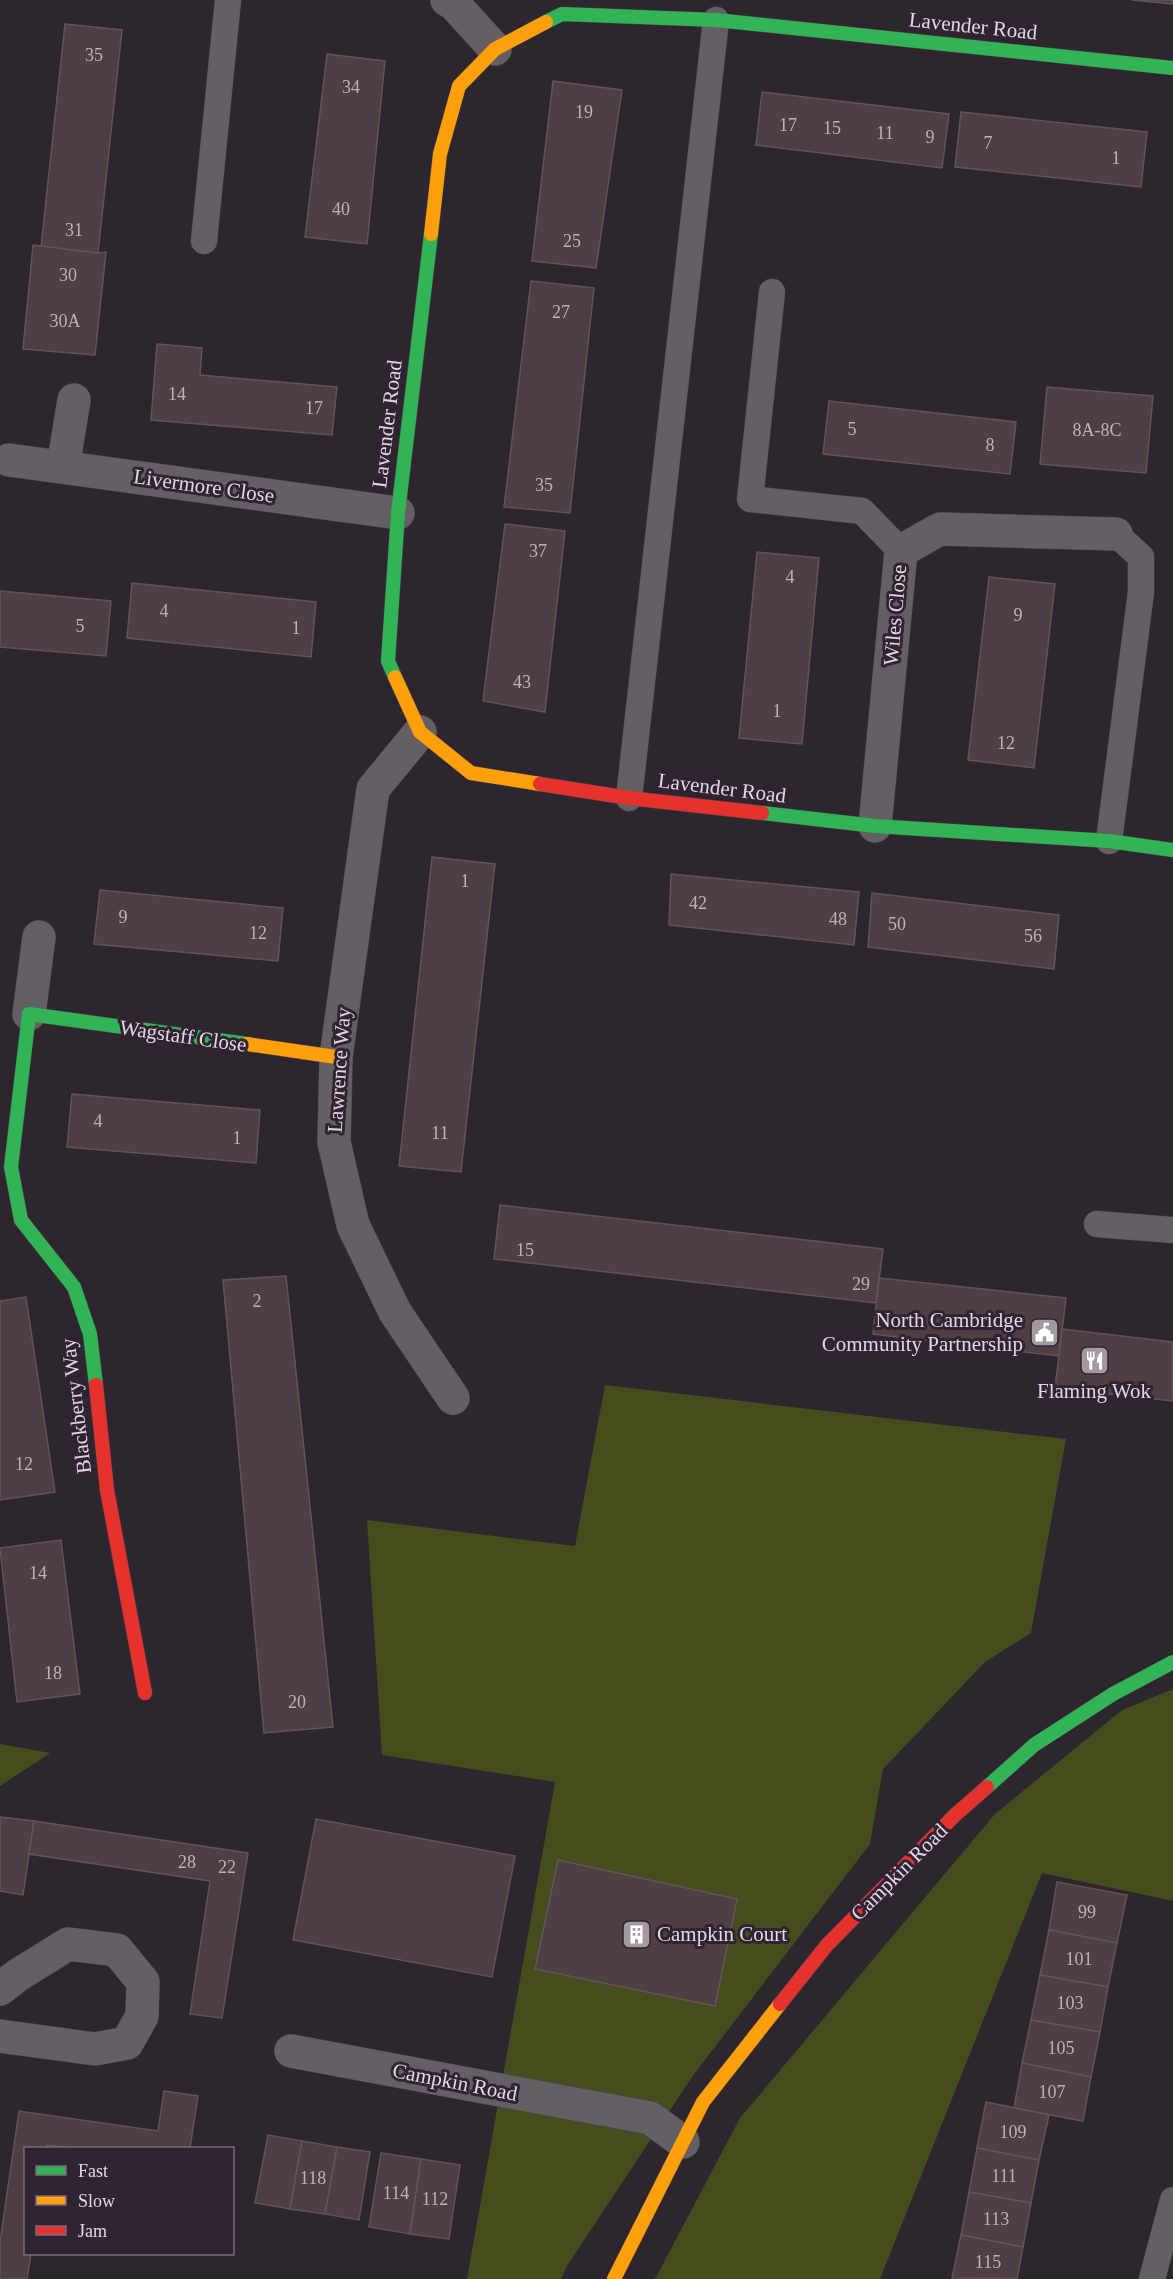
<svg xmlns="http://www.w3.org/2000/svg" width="1173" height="2279" font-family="Georgia,serif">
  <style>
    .green { fill: #444d1c }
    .building { fill: #503f42; stroke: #5d5558; stroke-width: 1.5 }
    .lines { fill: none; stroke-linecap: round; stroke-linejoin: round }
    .lane-casing { stroke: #4a444b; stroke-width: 27 }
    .street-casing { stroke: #4a444b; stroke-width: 34 }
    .fast-casing { stroke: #4a444b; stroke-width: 15 }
    .slow-casing { stroke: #4a444b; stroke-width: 15 }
    .jam-casing { stroke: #4a444b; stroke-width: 15 }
    .lane { stroke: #645f64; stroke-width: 26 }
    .street { stroke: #645f64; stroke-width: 33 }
    .fast { stroke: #30b455; stroke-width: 14 }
    .slow { stroke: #ff9f0a; stroke-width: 14 }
    .jam { stroke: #e5322d; stroke-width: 14 }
    .labels { text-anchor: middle; stroke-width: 6; stroke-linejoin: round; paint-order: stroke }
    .number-label { font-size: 18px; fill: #bdb2ba }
    .street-label { font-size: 21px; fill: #e1d8e2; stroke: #302332 }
    .poi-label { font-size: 21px; fill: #e1d8e2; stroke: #302332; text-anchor: end }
  </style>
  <rect width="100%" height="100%" fill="#2d262e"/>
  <g class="green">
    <polygon points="605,1385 1066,1439 1031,1633 985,1662 883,1769 870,1844 692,2077 567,2266 561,2279 467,2279 555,1782 382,1755 367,1520 575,1546"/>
    <polygon points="1173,1689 1173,1901 1042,1873 880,2279 655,2279 740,2118 995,1814 1122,1710"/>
    <polygon points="0,1744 50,1753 0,1786"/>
  </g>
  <g class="building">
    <polygon points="1132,0 1173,0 1173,4"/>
    <polygon points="65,24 122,30 98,253 41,247"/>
    <polygon points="327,54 385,61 367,244 305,237"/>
    <polygon points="553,81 622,90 596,268 532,261"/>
    <polygon points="762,92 949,114 942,168 756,145"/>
    <polygon points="961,112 1147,132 1141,187 955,167"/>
    <polygon points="33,245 98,253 106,252 95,355 23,349"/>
    <polygon points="531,281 594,288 570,513 504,507"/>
    <polygon points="157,344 202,348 200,375 337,387 332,435 151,420"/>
    <polygon points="1047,387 1153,396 1146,473 1040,464"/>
    <polygon points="829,401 1016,422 1010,474 823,454"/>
    <polygon points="505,524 565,531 545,712 483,701"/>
    <polygon points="757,552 819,558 802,744 739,738"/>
    <polygon points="989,577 1055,584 1034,768 968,760"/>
    <polygon points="132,583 316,602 311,657 127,638"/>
    <polygon points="0,591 111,601 106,656 0,647"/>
    <polygon points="432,857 495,864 461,1172 399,1166"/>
    <polygon points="671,874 859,892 854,945 669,925"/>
    <polygon points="100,890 283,908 278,961 94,944"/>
    <polygon points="872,893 1059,915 1054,969 868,947"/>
    <polygon points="72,1094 260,1110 256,1163 67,1147"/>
    <polygon points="500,1205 883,1249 876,1303 494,1259"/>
    <polygon points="286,1276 333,1727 264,1733 223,1280"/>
    <polygon points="879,1278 1066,1298 1059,1356 873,1334"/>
    <polygon points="26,1297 55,1492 0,1500 0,1301"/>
    <polygon points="1062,1329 1173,1342 1173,1401 1055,1388"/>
    <polygon points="61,1540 80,1694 17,1702 0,1548"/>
    <polygon points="0,1817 34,1821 23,1895 0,1891"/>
    <polygon points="316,1819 515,1856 492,1977 293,1940"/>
    <polygon points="34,1821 248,1853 222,2018 190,2014 210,1881 29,1854"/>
    <polygon points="558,1860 737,1899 715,2006 535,1969"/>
    <polygon points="1057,1882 1127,1895 1117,1943 1049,1930"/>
    <polygon points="1049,1930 1117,1943 1108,1987 1040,1975"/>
    <polygon points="1040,1975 1108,1987 1100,2032 1031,2020"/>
    <polygon points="1031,2020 1100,2032 1091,2077 1022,2063"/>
    <polygon points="1022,2063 1091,2077 1083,2121 1014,2108"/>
    <polygon points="164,2091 198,2096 190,2148 74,2148 47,2145 47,2148 26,2148 26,2254 31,2254 27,2279 0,2279 0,2242 19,2111 158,2131"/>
    <polygon points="986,2102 1049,2115 1039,2160 977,2148"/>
    <polygon points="268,2135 302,2141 290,2209 255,2203"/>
    <polygon points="302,2141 337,2147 325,2214 290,2209"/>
    <polygon points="337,2147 370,2152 359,2220 325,2214"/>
    <polygon points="977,2148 1039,2160 1031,2203 969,2192"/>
    <polygon points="381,2153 421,2159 410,2234 369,2227"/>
    <polygon points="421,2159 460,2165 449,2239 410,2234"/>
    <polygon points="969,2192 1031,2203 1023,2247 961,2235"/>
    <polygon points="961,2235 1023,2247 1017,2279 952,2278"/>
  </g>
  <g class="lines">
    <defs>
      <g id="lane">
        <polyline points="204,241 228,0"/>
        <polyline points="772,292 750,499 862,511 901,551"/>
        <polyline points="629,798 716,20"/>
        <polyline points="1109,841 1141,592 1141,557 1116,534"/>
        <polyline points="1097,1224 1173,1230"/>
        <polyline points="1152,2279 1173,2200"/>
      </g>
      <g id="street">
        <polyline points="447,0 454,4 495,49"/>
        <polyline points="9,460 398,513"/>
        <polyline points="63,467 74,400"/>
        <polyline points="420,732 373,789 336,1057 334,1142 353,1225 395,1312 453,1398"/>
        <polyline points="875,826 901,551 940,529 1116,534"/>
        <polyline points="29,1014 39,937"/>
        <polyline points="0,1989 18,1975 68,1944 117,1950 143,1982 142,2016 127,2043 95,2049 0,2036"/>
        <polyline points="291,2051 650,2118 683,2142"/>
      </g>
      <g id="fast">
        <polyline points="546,22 562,14 716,20 1173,68"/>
        <polyline points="395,677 388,661 398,513 431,234"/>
        <polyline points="762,813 875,826 1109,841 1173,850"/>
        <polyline points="96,1385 90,1334 74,1287 21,1220 11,1167 29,1014 247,1044"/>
        <polyline points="987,1787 1034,1745 1113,1694 1173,1662"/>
      </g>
      <g id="slow">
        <polyline points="431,234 440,154 459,86 495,49 546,22"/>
        <polyline points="395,677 420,732 471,773 540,784"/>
        <polyline points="247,1044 336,1057"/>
        <polyline points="614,2279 703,2102 780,2004"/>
      </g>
      <g id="jam">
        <polyline points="540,784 629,798 762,813"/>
        <polyline points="96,1385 107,1490 145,1693"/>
        <polyline points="780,2004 827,1945 955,1815 987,1787"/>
      </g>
    </defs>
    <use href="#lane" class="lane-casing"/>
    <use href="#street" class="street-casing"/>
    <use href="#fast" class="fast-casing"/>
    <use href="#slow" class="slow-casing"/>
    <use href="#jam" class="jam-casing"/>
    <use href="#lane" class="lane"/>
    <use href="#street" class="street"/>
    <use href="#fast" class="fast"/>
    <use href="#slow" class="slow"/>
    <use href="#jam" class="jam"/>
  </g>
  <defs>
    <symbol id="civic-square" viewBox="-11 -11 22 22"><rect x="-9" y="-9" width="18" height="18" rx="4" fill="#a29aa3" stroke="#302332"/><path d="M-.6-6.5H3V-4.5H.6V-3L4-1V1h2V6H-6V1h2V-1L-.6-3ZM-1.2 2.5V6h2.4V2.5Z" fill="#fff"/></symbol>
    <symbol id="restaurant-square" viewBox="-11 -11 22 22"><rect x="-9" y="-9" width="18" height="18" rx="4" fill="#a29aa3" stroke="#302332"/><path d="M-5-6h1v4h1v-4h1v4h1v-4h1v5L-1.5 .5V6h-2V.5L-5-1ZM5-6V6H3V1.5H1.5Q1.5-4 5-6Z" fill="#fff"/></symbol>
    <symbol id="building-square" viewBox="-11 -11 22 22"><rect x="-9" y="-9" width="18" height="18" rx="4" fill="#a29aa3" stroke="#302332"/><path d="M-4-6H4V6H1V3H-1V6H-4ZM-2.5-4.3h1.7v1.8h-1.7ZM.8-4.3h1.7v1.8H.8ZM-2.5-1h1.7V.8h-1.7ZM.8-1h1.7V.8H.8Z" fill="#fff"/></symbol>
  </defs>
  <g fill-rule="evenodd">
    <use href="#civic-square" x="1028" y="1316" width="33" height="33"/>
    <use href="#restaurant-square" x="1078" y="1344" width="33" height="33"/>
    <use href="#building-square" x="620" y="1918" width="33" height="33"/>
  </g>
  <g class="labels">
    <g class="number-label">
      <text x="94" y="61">35</text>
      <text x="351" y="93">34</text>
      <text x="584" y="118">19</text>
      <text x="788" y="131">17</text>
      <text x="832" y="134">15</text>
      <text x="885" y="139">11</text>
      <text x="930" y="143">9</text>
      <text x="988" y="149">7</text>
      <text x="1116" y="164">1</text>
      <text x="341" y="215">40</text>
      <text x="74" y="236">31</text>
      <text x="572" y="247">25</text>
      <text x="68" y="281">30</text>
      <text x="561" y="318">27</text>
      <text x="65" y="327">30A</text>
      <text x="177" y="400">14</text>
      <text x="314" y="414">17</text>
      <text x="852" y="435">5</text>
      <text x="1097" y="436">8A-8C</text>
      <text x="990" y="451">8</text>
      <text x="544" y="491">35</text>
      <text x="538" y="557">37</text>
      <text x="790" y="583">4</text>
      <text x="164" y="617">4</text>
      <text x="1018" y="621">9</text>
      <text x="80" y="632">5</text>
      <text x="296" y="634">1</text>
      <text x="522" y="688">43</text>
      <text x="777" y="717">1</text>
      <text x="1006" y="749">12</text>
      <text x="465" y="887">1</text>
      <text x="698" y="909">42</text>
      <text x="123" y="923">9</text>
      <text x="838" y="925">48</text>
      <text x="897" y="930">50</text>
      <text x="258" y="939">12</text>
      <text x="1033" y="942">56</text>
      <text x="98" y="1127">4</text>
      <text x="440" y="1139">11</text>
      <text x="237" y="1144">1</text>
      <text x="525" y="1256">15</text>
      <text x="861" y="1290">29</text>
      <text x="257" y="1307">2</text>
      <text x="24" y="1470">12</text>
      <text x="38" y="1579">14</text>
      <text x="53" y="1679">18</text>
      <text x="297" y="1708">20</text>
      <text x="187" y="1868">28</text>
      <text x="227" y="1873">22</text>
      <text x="1087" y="1918">99</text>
      <text x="1079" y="1965">101</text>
      <text x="1070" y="2009">103</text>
      <text x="1061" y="2054">105</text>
      <text x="1052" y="2098">107</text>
      <text x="1013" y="2138">109</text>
      <text x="1004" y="2182">111</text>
      <text x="313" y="2184">118</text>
      <text x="396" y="2199">114</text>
      <text x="435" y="2205">112</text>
      <text x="996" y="2225">113</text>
      <text x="988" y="2268">115</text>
    </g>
    <g class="street-label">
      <text transform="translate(973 26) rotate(6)" y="7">Lavender Road</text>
      <text transform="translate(387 424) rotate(-83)" y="7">Lavender Road</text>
      <text transform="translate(204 486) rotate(8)" y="7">Livermore Close</text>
      <text transform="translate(895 615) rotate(-85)" y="7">Wiles Close</text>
      <text transform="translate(722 788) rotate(7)" y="7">Lavender Road</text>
      <text transform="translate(183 1036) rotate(8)" y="7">Wagstaff Close</text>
      <text transform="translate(339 1070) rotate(-86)" y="7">Lawrence Way</text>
      <text transform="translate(76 1406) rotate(-97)" y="7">Blackberry Way</text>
      <text transform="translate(899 1872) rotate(-45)" y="7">Campkin Road</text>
      <text transform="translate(455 2082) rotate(11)" y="7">Campkin Road</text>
    </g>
    <g class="poi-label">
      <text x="1023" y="1327">North Cambridge<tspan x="1023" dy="24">Community Partnership</tspan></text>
      <text x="1094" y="1398" text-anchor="middle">Flaming Wok</text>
      <text x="657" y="1941" text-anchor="start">Campkin Court</text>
    </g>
  </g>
  <rect x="24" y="2147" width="210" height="108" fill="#302332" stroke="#776b78" stroke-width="1.5"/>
  <rect x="36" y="2166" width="30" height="9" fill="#30b455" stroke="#776b78" stroke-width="1.5"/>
  <text x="78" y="2177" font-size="18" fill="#e1d8e2">Fast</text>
  <rect x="36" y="2196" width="30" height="9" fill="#ff9f0a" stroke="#776b78" stroke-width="1.5"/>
  <text x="78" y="2207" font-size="18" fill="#e1d8e2">Slow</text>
  <rect x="36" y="2226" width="30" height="9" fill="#e5322d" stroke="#776b78" stroke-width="1.5"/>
  <text x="78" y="2237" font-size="18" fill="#e1d8e2">Jam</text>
</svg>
